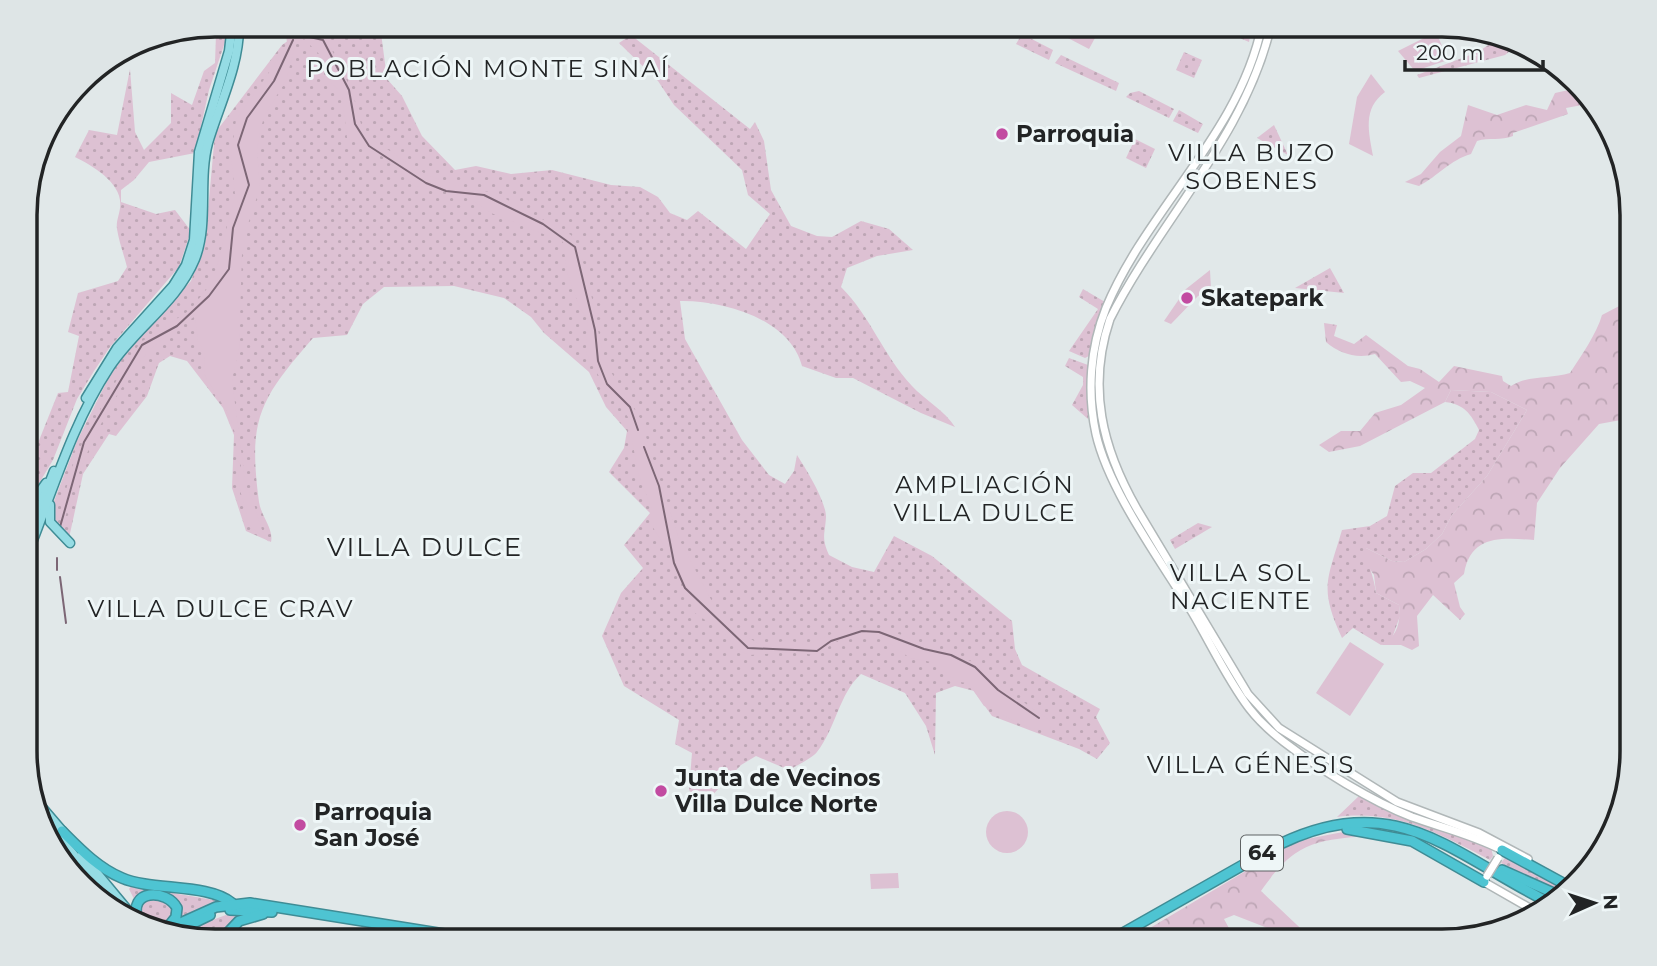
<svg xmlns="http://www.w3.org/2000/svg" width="1657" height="966" font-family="Montserrat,sans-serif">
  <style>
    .grass { fill: url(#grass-dots) }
    .forest { fill: url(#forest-crowns) }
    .green { fill: #ddc1d3 }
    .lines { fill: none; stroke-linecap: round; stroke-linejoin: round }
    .stream { stroke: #7c6675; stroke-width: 2 }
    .secondary-casing { stroke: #b0b7b8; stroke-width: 10 }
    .primary-casing { stroke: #3f8c95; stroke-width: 11 }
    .highway-casing { stroke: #3f8c95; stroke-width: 12 }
    .secondary { stroke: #fff; stroke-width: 7 }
    .primary { stroke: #95dce4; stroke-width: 8 }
    .highway { stroke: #4ec4d2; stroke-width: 9 }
    .secondary-bridge-casing { stroke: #b0b7b8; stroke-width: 10; stroke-linecap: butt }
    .secondary-bridge { stroke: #fff; stroke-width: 7 }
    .poi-dot { fill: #c24ba1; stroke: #eef6f7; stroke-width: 2.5 }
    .labels { text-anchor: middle; stroke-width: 6; stroke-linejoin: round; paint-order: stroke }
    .shield { fill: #eef6f7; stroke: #5f6364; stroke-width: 2 }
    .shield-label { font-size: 21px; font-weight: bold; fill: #222425 }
    .poi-label { font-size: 23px; font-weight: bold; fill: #222425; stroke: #eef6f7; text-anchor: start }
    .neighbourhood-label { font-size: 24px; letter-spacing: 2px; fill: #222425; stroke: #eef6f7 }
    .quarter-label { font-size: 26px; letter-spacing: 2px; fill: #222425; stroke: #eef6f7 }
    .rim { fill: none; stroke: #222425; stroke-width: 3.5 }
  </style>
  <defs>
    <pattern id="grass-dots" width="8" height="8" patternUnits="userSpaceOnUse" patternTransform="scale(1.75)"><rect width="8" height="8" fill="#ddc1d3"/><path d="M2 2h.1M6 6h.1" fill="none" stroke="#bda6b5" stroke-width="1.8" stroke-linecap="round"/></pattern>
    <pattern id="forest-crowns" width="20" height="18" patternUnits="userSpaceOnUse" patternTransform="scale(1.75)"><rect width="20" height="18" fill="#ddc1d3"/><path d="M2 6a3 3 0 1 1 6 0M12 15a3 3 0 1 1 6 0" fill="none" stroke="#bda6b5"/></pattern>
  </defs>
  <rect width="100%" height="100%" fill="#e1e8e9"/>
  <g class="grass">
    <path d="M212 25H228V33L209 90 195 153 149 162 134 180 121 190V202L156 214 175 210 191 231 179 267 110 347 94 371 77 399 53 460 26 505V473L58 393 68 392 79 336 68 332 78 293 118 281 127 267C124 255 119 242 117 229 116 221 119 216 120 208 124 184 93 166 75 157L89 130 117 135 130 69 135 132 144 150 171 123V93L192 105 204 71 215 63 216 34Z"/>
    <path d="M310 25H380L387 79 402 96 422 136 455 170 476 166 511 174 552 170 611 185 640 187 658 197 670 213 687 220 698 211 746 249 770 214 748 195 742 170 674 105 658 81 619 43 631 35 750 129 755 122 764 141 771 190 791 226 817 236 832 237 861 221 889 229 913 250 877 256 847 268 841 287C871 317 883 355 912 386 924 399 946 412 955 427L921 413 853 378H836L802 366C790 319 723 300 680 301L685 339 742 440 769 475 785 484 794 471 797 455C806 469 826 501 826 517 825 535 821 537 829 555L852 567 874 572 894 536 932 556 1012 621 1015 649 1022 665 1100 709 1096 717 1110 743 1097 759 1079 749 992 716 974 691 955 686 936 693 935 755 926 726 905 693 861 674C839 694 836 728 817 752 811 759 797 765 789 770L756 756 741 765 703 805 689 790 692 753 675 744 679 720 624 686 602 636 621 593 643 568 624 545 650 513 609 472 624 448 627 431 606 407 589 372 544 333 531 317 504 298 454 286 384 287 363 304 347 335 313 338C259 400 248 419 259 502 261 516 274 529 271 542L246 531 232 488 234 435 223 408 187 361 170 356 159 363 147 396 116 436 109 434 83 474 69 538 56 525 51 509 77 441 110 375 138 338 191 281 205 244 215 133 282 45Z"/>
    <polygon points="1216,25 1252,26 1249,42 1219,29"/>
    <polygon points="1022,34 1053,50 1049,60 1016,44"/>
    <polygon points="1497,39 1518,45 1505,55 1419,78 1417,75 1478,52"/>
    <polygon points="1184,52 1202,60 1194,78 1176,70"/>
    <polygon points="1061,55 1119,83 1116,91 1055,63"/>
    <polygon points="1139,91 1174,109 1169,118 1126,97 1130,93"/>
    <polygon points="1179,110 1203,124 1198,133 1173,121"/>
    <polygon points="1274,125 1288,155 1257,138"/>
    <polygon points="1135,139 1155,149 1146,168 1126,158"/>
    <polygon points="1330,268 1344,293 1295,288"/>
    <polygon points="1083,289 1105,302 1089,356 1085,358 1069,351 1098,309 1079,297"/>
    <polygon points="1069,358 1088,365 1088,419 1072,405 1083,385 1083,377 1065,366"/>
    <path d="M1451 390 1491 392 1527 410 1487 476 1452 515 1442 534 1426 549 1404 562 1392 561 1366 548C1367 564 1374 576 1376 593L1399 605 1400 616 1391 641 1381 645 1353 628 1342 638C1319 588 1327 581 1342 530L1370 526 1387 516 1395 486 1413 473H1431L1475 439 1479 430C1471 414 1464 404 1445 402Z"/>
    <polygon points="1198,523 1212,527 1175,549 1170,540"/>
    <path d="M1360 795 1491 847 1493 856 1490 860C1440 834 1395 809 1337 817Z"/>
    <path d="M45 827 83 872 94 892C75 874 54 851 45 827Z"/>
    <polygon points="1507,855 1558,885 1558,888 1548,888 1501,863"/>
    <polygon points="131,886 220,901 178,919 180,910 148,892 134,899 129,889"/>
    <polygon points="146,898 160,899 175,908 170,921 161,927 145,923 138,913 139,902"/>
    <polygon points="231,913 247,914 233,921 215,941 189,929"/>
  </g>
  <g class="forest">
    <path d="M1578 88 1593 103 1566 108 1568 114 1513 133V136C1501 141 1489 137 1477 141L1471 154C1450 160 1438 176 1419 186L1405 182 1421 174 1440 152 1461 136 1468 105 1497 115 1526 105 1547 110 1555 93Z"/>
    <path d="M1632 294V327L1628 333 1632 351V418L1599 424 1560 468 1537 503 1534 540C1502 538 1471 534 1464 574L1454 583 1460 607 1465 614 1460 620 1433 595 1417 616 1419 646 1412 650 1401 645H1381C1397 638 1401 622 1399 605L1376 593 1374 575 1360 555 1366 548 1392 561 1404 562 1426 549 1442 534 1452 515 1487 476 1527 410 1491 392 1451 390 1445 402 1360 446 1329 452 1319 445 1341 431H1360L1375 413 1401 405 1425 388 1410 381 1401 382 1375 354C1357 359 1340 354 1326 342L1324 323 1337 325 1334 336 1354 344 1366 335 1408 366 1420 369 1439 382 1454 366 1502 376 1503 381 1511 386C1528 375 1550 379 1570 373 1581 356 1597 333 1602 315L1625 303Z"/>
    <path d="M1348 831 1379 835C1318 840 1297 839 1261 891L1314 941H1285L1270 929 1234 915 1224 919 1236 941H1128L1283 849 1302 840Z"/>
  </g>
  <g class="green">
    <polygon points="1043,25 1102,25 1089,49"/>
    <path d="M296 26 326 38 352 91 361 124 373 140 427 175 470 190 493 192 571 235 578 246 588 278 604 361 640 418 679 539 715 607 742 634 763 646 788 640 806 645 848 627 891 631 973 662 1006 690 1051 721 1050 729C1020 733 1008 713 984 706L968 683 959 682 931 662 910 658 880 637 839 640 815 655 792 652 750 655 739 651 724 633 695 613 679 570 652 526V510L638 473 628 417 608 393 586 353 588 319 580 309 567 272 563 242 491 213 466 196 415 186 383 157 347 138 342 94 329 80 321 56 304 39 296 42 286 81 265 114 260 131 257 151 260 188 246 230 242 254 239 349 232 380 246 488C258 504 256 525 269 542L248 524C246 502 234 486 241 465L237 460 236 437 230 417 204 374 205 354 198 341 195 316C180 328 161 338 148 352 115 388 73 473 65 520L59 517 72 467 85 437 129 358 141 342 190 310 213 281 235 195 231 155 236 120 281 55 287 43 286 34Z"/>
    <polygon points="1436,32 1448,60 1415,71 1398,51"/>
    <path d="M1371 74 1385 92C1362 109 1369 132 1373 156L1349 144 1357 97Z"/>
    <polygon points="1210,270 1211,289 1198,296 1171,324 1164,321 1186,289"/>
    <polygon points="1350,642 1384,664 1350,716 1316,693"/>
    <circle cx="1007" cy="832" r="21"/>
    <polygon points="898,873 899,888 871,889 870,874"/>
    <polygon points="238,929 282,931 282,941 237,941"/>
  </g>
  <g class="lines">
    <g class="stream">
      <polyline points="296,34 323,40 349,90 355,124 369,146 426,183 446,191 484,195 543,224 575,247 595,330 598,361 607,384 630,407 638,430"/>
      <polyline points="644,447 659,486 674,563 685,588 748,648 817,651 831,641 862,631 879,632 924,649 951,655 975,667 998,690 1039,718"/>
      <polyline points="60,527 84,442 142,345 177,326 209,296 229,269 233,228 249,185 238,145 247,118 274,81 293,40"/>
      <polyline points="57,558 57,570"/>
      <polyline points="60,577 66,623"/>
    </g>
    <defs>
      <g id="secondary">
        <path d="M1262 25C1240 133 1147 209 1106 308 1090 348 1087 393 1096 434 1109 491 1161 561 1192 612 1211 644 1227 679 1249 708 1259 721 1271 732 1284 742 1319 769 1371 801 1412 817 1443 828 1473 835 1502 850"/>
        <path d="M1271 25C1246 135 1160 220 1110 319 1087 387 1102 448 1137 509L1248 694 1279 728 1397 802 1479 833 1528 859"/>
        <polyline points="1485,880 1484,882 1540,914"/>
      </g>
      <g id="primary">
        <polyline points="86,398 117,348 173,286 186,265 194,240 199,152 229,51 232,25"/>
        <polyline points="50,505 50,522 70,543"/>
        <polyline points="26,511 46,483"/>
        <polyline points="31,530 54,471"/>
        <path d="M26 558C52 494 71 426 109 368 135 328 177 303 195 259 209 223 198 181 208 143 219 106 240 64 239 25"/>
        <polyline points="35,799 65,834"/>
        <polyline points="42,817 126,917"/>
        <polyline points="82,855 136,920"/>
      </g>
      <g id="highway">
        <polyline points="1347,829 1412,841 1484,882"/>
        <path d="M62 831C80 849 98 868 122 878 152 891 208 883 232 903"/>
        <polyline points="1502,850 1561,882 1564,889"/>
        <polyline points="55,853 61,861"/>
        <polyline points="1502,870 1558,895"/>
        <polyline points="230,910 272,912"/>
        <path d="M138 921C127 888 167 889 177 908L176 917 168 927"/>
        <polyline points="167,929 216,907 250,903 488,941"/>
        <polyline points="177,931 210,915"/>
        <polyline points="182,933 200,938"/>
        <polyline points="220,941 239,921 263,914"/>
        <path d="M1109 941 1280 844C1396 788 1452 854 1550 903"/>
      </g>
    </defs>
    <use href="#secondary" class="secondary-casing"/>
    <use href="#primary" class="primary-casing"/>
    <use href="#highway" class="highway-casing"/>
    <use href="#secondary" class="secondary"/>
    <use href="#primary" class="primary"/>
    <use href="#highway" class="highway"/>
    <defs>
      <polyline id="secondary-bridge" points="1487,876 1498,858"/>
    </defs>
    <use href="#secondary-bridge" class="secondary-bridge-casing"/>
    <use href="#secondary-bridge" class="secondary-bridge"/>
  </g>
  <g class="poi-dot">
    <circle cx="1002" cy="134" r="7"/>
    <circle cx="1187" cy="298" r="7"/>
    <circle cx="661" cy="791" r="7"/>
    <circle cx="300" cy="825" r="7"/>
  </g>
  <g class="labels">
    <rect class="shield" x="1241" y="835.5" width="42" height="35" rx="5"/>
    <g class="shield-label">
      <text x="1262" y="860">64</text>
    </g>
    <g class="poi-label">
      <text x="1016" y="142">Parroquia</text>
      <text x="1201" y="306">Skatepark</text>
      <text x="675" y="786">Junta de Vecinos<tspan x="675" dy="26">Villa Dulce Norte</tspan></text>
      <text x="314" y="820">Parroquia<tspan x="314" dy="26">San José</tspan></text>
    </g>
    <g class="neighbourhood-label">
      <text x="488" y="77">POBLACIÓN MONTE SINAÍ</text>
      <text x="1252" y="161">VILLA BUZO<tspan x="1252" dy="28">SOBENES</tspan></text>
      <text x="985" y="493">AMPLIACIÓN<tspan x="985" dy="28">VILLA DULCE</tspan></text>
      <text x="1241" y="581">VILLA SOL<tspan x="1241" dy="28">NACIENTE</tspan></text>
      <text x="221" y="617">VILLA DULCE CRAV</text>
      <text x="1251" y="773">VILLA GÉNESIS</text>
    </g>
    <g class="quarter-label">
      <text x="425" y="556">VILLA DULCE</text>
    </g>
  </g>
  <path d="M0 0H1657V966H0ZM215 37H1442A178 178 0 0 1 1620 215V751A178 178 0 0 1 1442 929H215A178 178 0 0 1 37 751V215A178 178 0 0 1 215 37Z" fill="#dee5e6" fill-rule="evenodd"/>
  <path class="rim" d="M215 37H1442A178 178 0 0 1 1620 215V751A178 178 0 0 1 1442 929H215A178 178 0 0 1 37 751V215A178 178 0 0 1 215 37Z"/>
  <g transform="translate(1594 903) rotate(87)" stroke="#eef6f7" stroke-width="5" paint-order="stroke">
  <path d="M0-5L12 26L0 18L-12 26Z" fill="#222425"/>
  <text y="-10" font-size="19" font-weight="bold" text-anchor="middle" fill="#222425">N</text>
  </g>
  <path d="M1405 60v10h138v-10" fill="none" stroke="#222425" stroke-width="3.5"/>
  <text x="1416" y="60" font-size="21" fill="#222425" stroke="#eef6f7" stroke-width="5" paint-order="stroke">200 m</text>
</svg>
